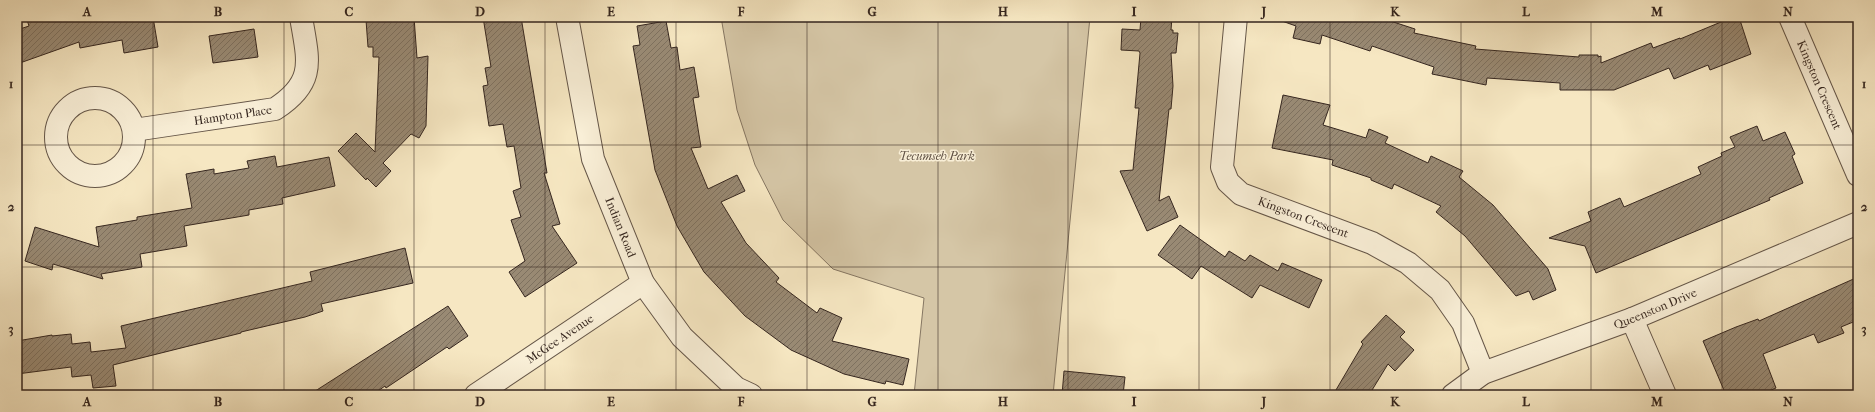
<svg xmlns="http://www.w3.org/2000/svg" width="1875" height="412" font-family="'IM FELL French Canon',serif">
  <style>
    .green { fill: #d5c6a6; stroke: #857662 }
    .building { fill: url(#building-hatch); stroke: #35261f }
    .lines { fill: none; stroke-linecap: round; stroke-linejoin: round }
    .minor-casing { stroke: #655648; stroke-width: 24 }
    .minor { stroke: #f9efd7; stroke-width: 22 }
    .grid { fill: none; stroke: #35261f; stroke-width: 1; stroke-opacity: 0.55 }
    .labels { text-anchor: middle; stroke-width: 3; stroke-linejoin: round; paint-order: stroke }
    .street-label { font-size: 12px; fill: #35261f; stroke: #f9efd7 }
    .park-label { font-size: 12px; font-style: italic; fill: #5d4e41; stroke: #f9efd7 }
    .neatline { fill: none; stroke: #35261f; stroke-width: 1.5 }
    .grid-label { font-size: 13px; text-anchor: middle; font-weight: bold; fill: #35261f }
  </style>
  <defs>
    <pattern id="building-hatch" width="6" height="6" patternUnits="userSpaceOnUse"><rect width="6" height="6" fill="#998a74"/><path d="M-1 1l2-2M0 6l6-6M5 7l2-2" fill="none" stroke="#7e715f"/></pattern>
  </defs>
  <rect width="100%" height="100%" fill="#f6e7c2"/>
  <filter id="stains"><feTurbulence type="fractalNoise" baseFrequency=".005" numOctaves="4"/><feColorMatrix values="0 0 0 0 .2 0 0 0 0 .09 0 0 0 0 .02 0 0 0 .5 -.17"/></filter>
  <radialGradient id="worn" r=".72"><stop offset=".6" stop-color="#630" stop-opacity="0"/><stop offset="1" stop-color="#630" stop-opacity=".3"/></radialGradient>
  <polygon class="green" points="721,17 1090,17 1053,395 914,395 924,298 833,269 783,220 755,165 737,110"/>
  <g class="building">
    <polygon points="26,17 153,17 158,47 124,53 122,40 80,48 79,42 17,64 17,30 29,26"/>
    <polygon points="401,17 414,17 417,58 428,56 426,126 419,138 411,134 383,163 391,171 376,187 367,178 366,180 338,151 356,133 375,152 379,57 373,57 373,47 368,47 366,20"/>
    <polygon points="483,17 521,17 547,173 544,173 560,224 552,226 577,263 525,297 509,272 525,261 511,220 521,217 513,191 521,188 514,146 507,147 503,124 489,126 483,86 488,85 485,68 491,67"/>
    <polygon points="1141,17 1172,17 1171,30 1173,30 1173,33 1178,33 1176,53 1171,53 1173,86 1171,109 1169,109 1159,201 1169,196 1178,217 1147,231 1120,171 1133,170 1139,108 1135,108 1140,53 1139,51 1121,50 1122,29 1140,30"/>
    <polygon points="1279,17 1378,17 1415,29 1414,33 1476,46 1475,49 1579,57 1579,55 1598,55 1598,57 1601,56 1601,63 1651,43 1653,48 1680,38 1680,39 1733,17 1739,17 1751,54 1710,70 1708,65 1674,79 1669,68 1614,90 1560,90 1560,83 1487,78 1486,85 1432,74 1434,67 1372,46 1370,51 1322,35 1320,44 1293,38 1296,26 1279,20"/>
    <polygon points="666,21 671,48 677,47 680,70 694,67 699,97 693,98 701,147 691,148 708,189 737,175 745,191 721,202 746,243 779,278 776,282 817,313 820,308 842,318 832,341 909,359 903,385 886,381 885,384 844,374 791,350 745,316 704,272 677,226 655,170 633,46 640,45 637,26"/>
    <polygon points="254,29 258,57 213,63 209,36"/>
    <polygon points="1283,95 1330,105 1323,125 1366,138 1369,129 1388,137 1385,143 1428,163 1431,156 1463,171 1459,177 1493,205 1548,269 1556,290 1533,300 1529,291 1516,296 1465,236 1436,212 1441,206 1394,184 1392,189 1371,180 1371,178 1332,165 1333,160 1272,148"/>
    <polygon points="1757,126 1763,141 1785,132 1795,154 1792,156 1803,183 1769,198 1770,200 1596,273 1585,246 1549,238 1591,221 1588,212 1620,198 1624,207 1701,174 1698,167 1722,156 1721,153 1735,147 1730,137"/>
    <polygon points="275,156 277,167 329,157 335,186 282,198 283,204 249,210 249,215 184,226 187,246 140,254 142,267 101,274 103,279 53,264 52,270 25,261 35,227 99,247 96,227 137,220 137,217 192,208 186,174 214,169 214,174 249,168 247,161"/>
    <polygon points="1180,225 1225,257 1229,251 1245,261 1250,255 1278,271 1282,263 1322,280 1309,308 1260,285 1252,298 1201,266 1192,279 1158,255"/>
    <polygon points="405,248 413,283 321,304 323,311 305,317 241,332 241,333 113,365 116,386 93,388 91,375 72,377 71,367 17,374 17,341 52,335 52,336 71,334 72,344 90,342 91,352 126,348 121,326 312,281 310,272"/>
    <polygon points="1858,277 1858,320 1841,327 1844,333 1818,343 1814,334 1763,354 1776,388 1759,395 1726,395 1703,341 1736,327 1758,319 1759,321"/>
    <polygon points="448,306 468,336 449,349 447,347 386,388 385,386 372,395 309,395"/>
    <polygon points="1386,315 1405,332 1400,337 1414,350 1395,371 1388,364 1369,395 1333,395 1363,344 1361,342"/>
    <polygon points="1064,371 1125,377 1123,395 1062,395"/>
  </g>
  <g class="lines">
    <defs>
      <g id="minor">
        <path id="s1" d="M567 17 593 159 643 283 682 337 736 388 751 395"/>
        <path id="s2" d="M1236 17 1222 167 1228 182 1241 194 1372 243 1408 263 1440 290 1463 323 1483 373"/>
        <path id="s3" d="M1790 17 1858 175"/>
        <circle cx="95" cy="137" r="39"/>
        <path id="s4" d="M134 130 275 109C317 82 308 60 301 17"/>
        <polyline points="1632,319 1665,395"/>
        <path id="s5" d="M476 395 643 283"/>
        <path id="s6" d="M1453 395 1483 373 1632 319 1858 223"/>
      </g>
    </defs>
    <use href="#minor" class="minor-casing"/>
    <use href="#minor" class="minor"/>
  </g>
  <path class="grid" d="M153 17V395M284 17V395M414 17V395M545 17V395M676 17V395M807 17V395M938 17V395M1068 17V395M1199 17V395M1330 17V395M1461 17V395M1591 17V395M1722 17V395M17 145H1858M17 267H1858"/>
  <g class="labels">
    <g class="street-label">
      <text dy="4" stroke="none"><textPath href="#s3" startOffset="74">Kingston Crescent</textPath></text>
      <text dy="4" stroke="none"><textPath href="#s4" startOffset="100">Hampton Place</textPath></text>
      <text dy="4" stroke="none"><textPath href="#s2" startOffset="251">Kingston Crescent</textPath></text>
      <text dy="4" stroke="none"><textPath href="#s1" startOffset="218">Indian Road</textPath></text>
      <text dy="4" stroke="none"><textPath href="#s6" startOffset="221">Queenston Drive</textPath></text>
      <text dy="4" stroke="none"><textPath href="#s5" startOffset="101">McGee Avenue</textPath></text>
    </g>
    <g class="park-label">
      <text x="937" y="160">Tecumseh Park</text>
    </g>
  </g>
  <rect width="1875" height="412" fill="none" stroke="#f6e7c2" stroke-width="44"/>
  <rect x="22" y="22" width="1831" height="368" class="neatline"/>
  <g class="grid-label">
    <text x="87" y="16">A</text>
    <text x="218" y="16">B</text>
    <text x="349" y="16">C</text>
    <text x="480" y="16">D</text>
    <text x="611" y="16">E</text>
    <text x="741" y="16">F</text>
    <text x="872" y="16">G</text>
    <text x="1003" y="16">H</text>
    <text x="1134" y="16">I</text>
    <text x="1264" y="16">J</text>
    <text x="1395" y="16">K</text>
    <text x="1526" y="16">L</text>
    <text x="1657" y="16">M</text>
    <text x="1788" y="16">N</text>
    <text x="11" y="88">1</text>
    <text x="1864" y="88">1</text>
    <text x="11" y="211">2</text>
    <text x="1864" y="211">2</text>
    <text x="11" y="333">3</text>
    <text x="1864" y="333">3</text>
    <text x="87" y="406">A</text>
    <text x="218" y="406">B</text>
    <text x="349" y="406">C</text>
    <text x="480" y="406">D</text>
    <text x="611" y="406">E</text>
    <text x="741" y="406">F</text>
    <text x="872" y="406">G</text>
    <text x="1003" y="406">H</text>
    <text x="1134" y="406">I</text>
    <text x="1264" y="406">J</text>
    <text x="1395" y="406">K</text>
    <text x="1526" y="406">L</text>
    <text x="1657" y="406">M</text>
    <text x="1788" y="406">N</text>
  </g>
  <rect width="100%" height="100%" filter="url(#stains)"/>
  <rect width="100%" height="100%" fill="url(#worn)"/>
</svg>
